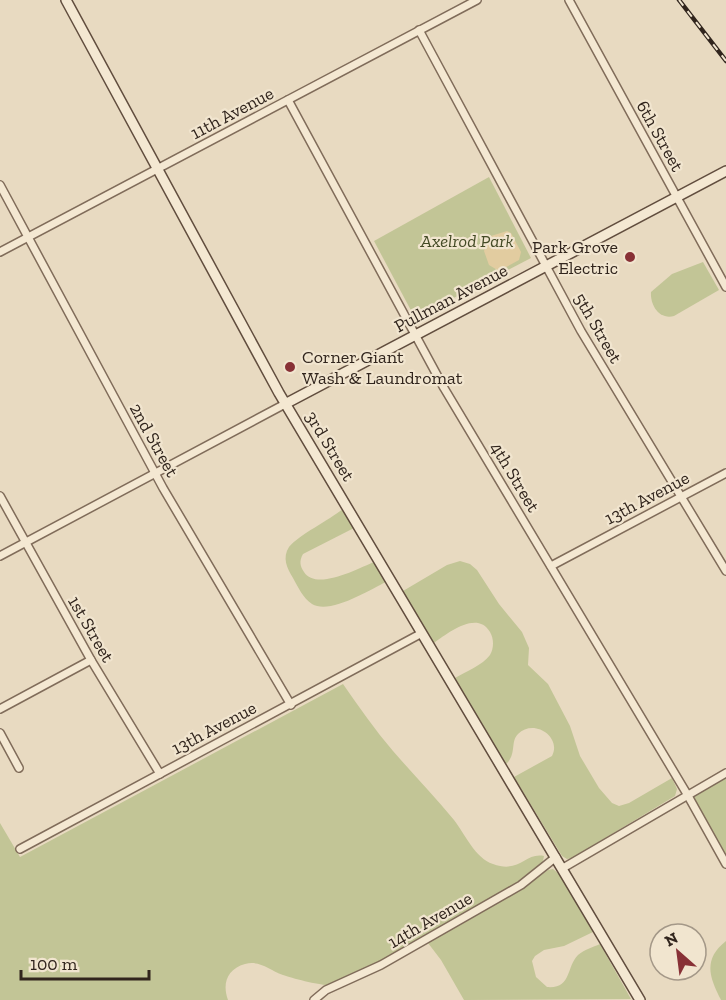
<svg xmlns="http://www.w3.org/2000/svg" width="726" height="1000" font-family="'Zilla Slab',serif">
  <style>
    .green { fill: #c2c596 }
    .sand { fill: #e2cca0 }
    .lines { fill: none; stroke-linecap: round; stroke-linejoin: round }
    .street-casing { stroke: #806c5a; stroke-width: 10 }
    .secondary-casing { stroke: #614d3e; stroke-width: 12 }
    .street { stroke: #f4e8d2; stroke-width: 7 }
    .secondary { stroke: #f4e8d2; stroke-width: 9 }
    .rail-casing { stroke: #31251d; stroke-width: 4.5 }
    .rail { stroke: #f1e5cf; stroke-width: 2; stroke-dasharray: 7; stroke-linecap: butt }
    .poi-dot { fill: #883136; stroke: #f1e5cf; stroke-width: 2 }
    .labels { text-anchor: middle; stroke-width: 4.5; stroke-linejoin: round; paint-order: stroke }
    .street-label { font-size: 18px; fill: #31251d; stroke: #f1e5cf }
    .park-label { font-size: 18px; font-style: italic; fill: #444b26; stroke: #f1e5cf }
    .poi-label { font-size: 18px; fill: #31251d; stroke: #f1e5cf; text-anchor: end }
  </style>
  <rect width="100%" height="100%" fill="#e8dac1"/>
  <g class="green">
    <polygon points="489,177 531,258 415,318 374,241"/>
    <path d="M703 262 719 290 674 316C659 320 650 305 651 292L672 274Z"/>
    <path d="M343 509 354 528 303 554C299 561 300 566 304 572 316 591 357 569 374 562L386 582C369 590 330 615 312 604 303 598 298 587 293 578 287 568 282 558 289 547 299 535 329 520 343 509Z"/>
    <path d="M460 561 470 564 477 570 499 604 522 632 529 648 528 665 548 684 570 726 580 756 599 788 612 803 619 806 629 803 672 778 677 789 675 796 572 858 567 859 562 856 514 777 552 756C562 737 534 718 518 734 510 742 517 754 506 764L455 678C465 672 483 665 490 655 494 648 494 639 490 632 477 610 448 633 434 643L403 591 447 565Z"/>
    <path d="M343 684C359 707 375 730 393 751 413 774 434 796 454 820 465 834 475 858 493 864 520 874 525 852 544 856 543 863 540 866 535 871 515 888 347 985 327 985 319 985 291 978 283 975 269 970 260 960 245 964 227 969 222 984 228 1000H0V823L20 857Z"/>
    <polygon points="726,777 726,857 694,797 695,794"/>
    <path d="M553 869 559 874 593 932 564 946 544 950 535 956 532 961 536 977 547 987C572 989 566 967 578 955 584 950 593 947 600 944L631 999 464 1000 441 960 428 943 517 891 548 870Z"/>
    <path d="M726 941V1000H721C709 977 703 959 726 941Z"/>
  </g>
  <polygon class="sand" points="507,231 511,233 521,252 519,260 499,271 489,265 484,251 491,236"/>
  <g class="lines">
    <defs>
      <g id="street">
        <polyline points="569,0 726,287"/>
        <polyline points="419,30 581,331 726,571"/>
        <polyline points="288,100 444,388 687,794 726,864"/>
        <polyline points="0,185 163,488 291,705"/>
        <polyline points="0,252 477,0"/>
        <polyline points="0,496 91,660 160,774"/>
        <polyline points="0,556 285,404"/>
        <polyline points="551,566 726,473"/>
        <polyline points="0,709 91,660"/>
        <polyline points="0,733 19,768"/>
        <polyline points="20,849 422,633"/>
        <polyline points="563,868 726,773"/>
        <polyline points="314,1000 326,990 381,965 521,885 556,857"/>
      </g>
      <g id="secondary">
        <polyline points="66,0 279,393 640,1000"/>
        <polyline points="285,404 726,171"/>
      </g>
    </defs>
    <use href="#street" class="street-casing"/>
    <use href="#secondary" class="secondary-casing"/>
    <use href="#street" class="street"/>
    <use href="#secondary" class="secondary"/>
    <defs>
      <polyline id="rail" points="679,0 726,61"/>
    </defs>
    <use href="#rail" class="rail-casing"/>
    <use href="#rail" class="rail"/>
  </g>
  <g class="poi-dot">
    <circle cx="630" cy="257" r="6"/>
    <circle cx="290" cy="367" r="6"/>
  </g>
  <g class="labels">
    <g class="street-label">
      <text transform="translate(232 113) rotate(-28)" y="6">11th Avenue</text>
      <text transform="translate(660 136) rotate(61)" y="6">6th Street</text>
      <text transform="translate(451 298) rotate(-28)" y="6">Pullman Avenue</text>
      <text transform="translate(598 328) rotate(60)" y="6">5th Street</text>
      <text transform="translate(154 440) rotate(61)" y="6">2nd Street</text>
      <text transform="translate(330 446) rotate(59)" y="6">3rd Street</text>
      <text transform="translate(515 477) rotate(59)" y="6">4th Street</text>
      <text transform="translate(647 498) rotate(-28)" y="6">13th Avenue</text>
      <text transform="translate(91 629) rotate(60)" y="6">1st Street</text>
      <text transform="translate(214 728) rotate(-28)" y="6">13th Avenue</text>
      <text transform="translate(430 920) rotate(-30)" y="6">14th Avenue</text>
    </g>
    <g class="park-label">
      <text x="467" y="247">Axelrod Park</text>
    </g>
    <g class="poi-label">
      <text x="618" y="253">Park Grove<tspan x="618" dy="21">Electric</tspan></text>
      <text x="302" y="363" text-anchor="start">Corner Giant<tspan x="302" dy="21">Wash &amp; Laundromat</tspan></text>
    </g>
  </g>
  <g transform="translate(678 952) rotate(332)"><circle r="28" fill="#f1e5cf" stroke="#a49888" stroke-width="1.5"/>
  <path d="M0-4.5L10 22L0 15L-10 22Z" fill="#883136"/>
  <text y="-9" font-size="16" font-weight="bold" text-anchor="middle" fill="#31251d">N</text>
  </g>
  <path d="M21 970v9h128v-9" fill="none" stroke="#31251d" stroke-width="3"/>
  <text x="30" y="970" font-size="18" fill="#31251d" stroke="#f1e5cf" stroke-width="4.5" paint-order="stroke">100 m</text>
</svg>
